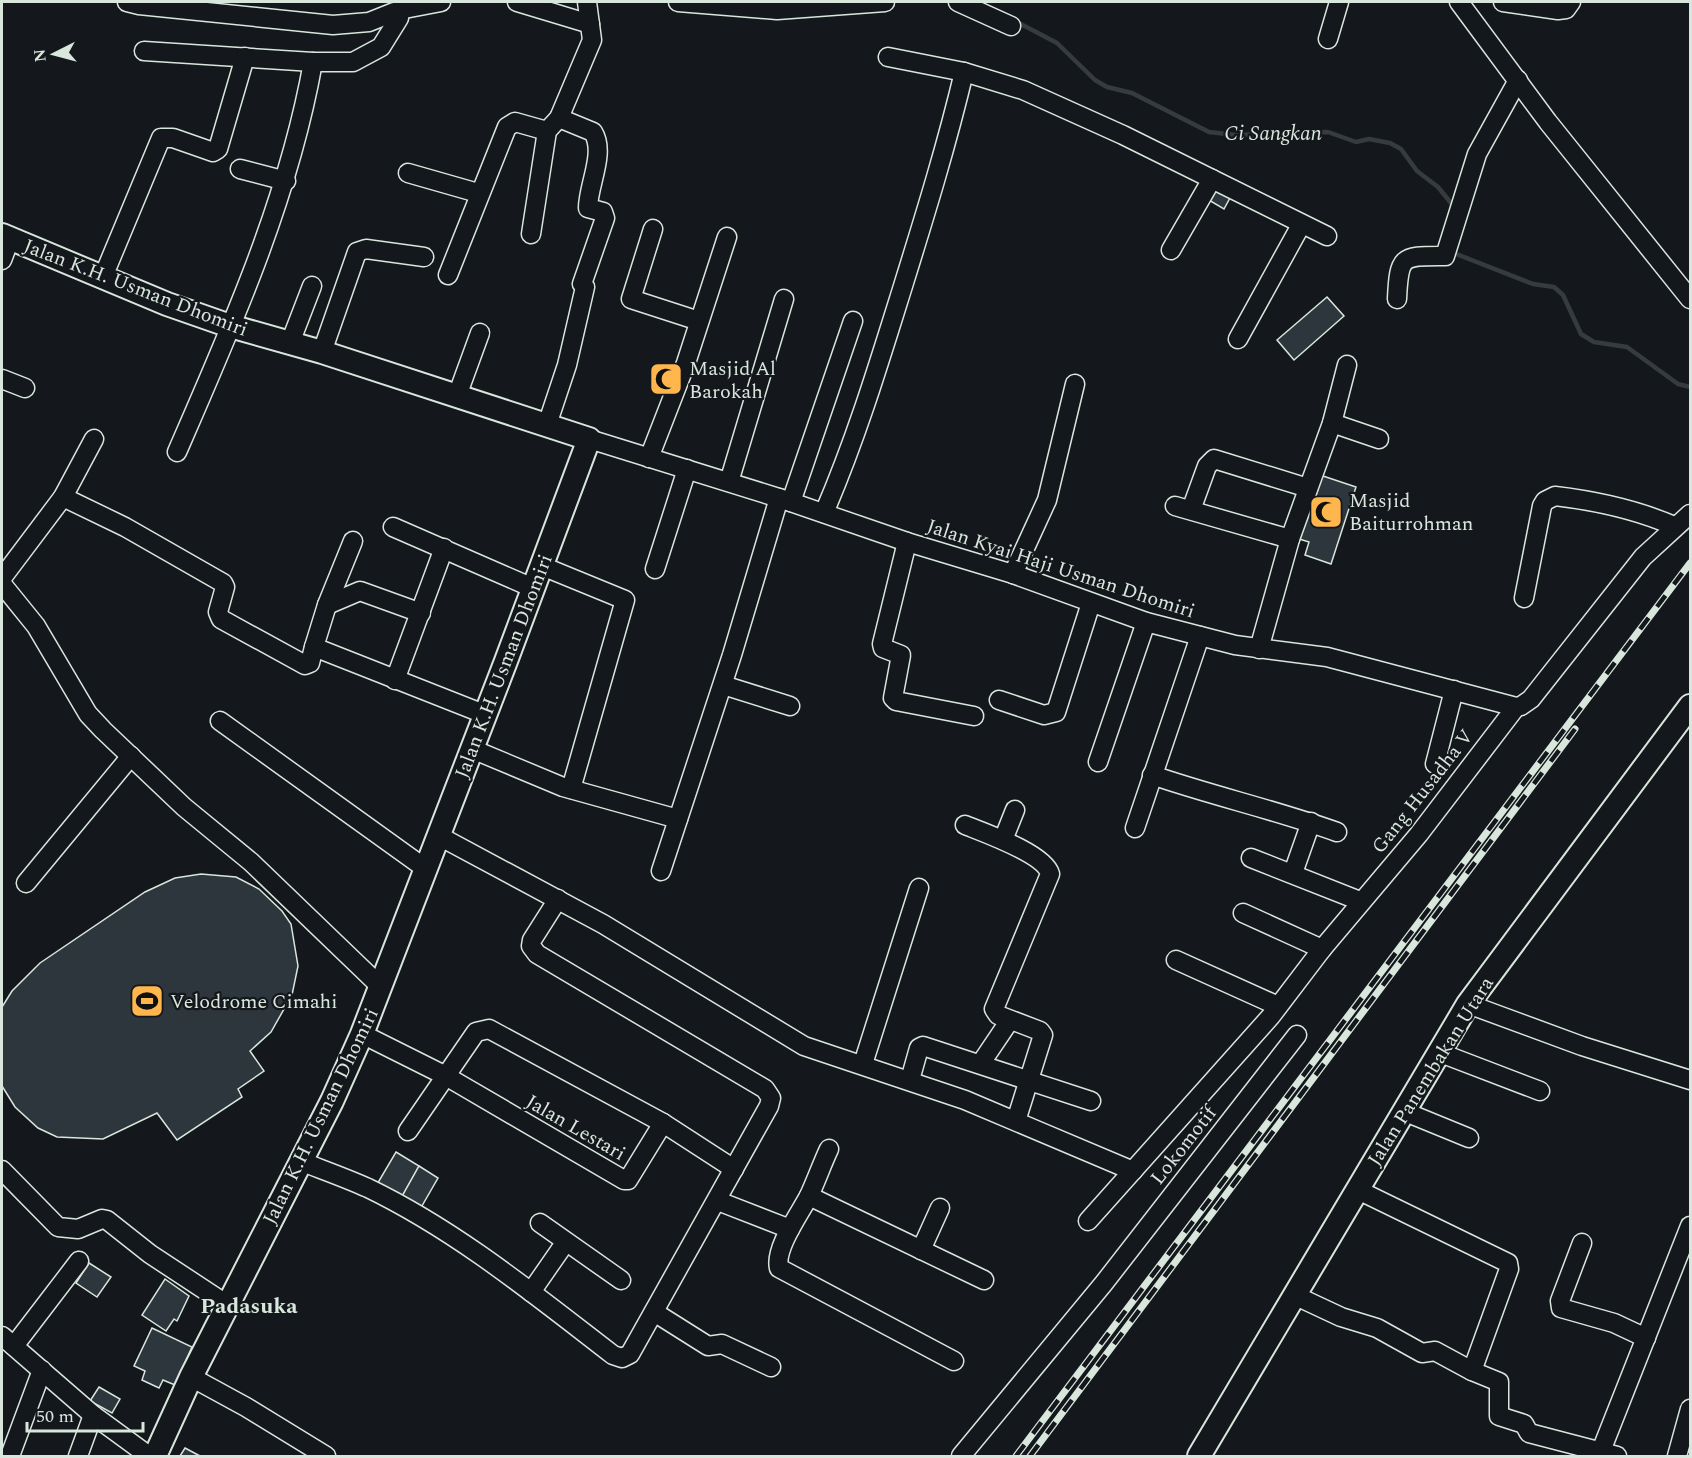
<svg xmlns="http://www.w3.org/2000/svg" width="1692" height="1458" font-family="Spectral,serif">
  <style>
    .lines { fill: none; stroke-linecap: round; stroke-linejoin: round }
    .stream { stroke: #363b3e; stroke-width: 4.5 }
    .building { fill: #2c363c; stroke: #d8e6dc; stroke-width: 1.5 }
    .minor-casing { stroke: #d8e6dc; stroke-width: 21 }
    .major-casing { stroke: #d8e6dc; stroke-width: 26 }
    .minor { stroke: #14181c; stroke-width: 18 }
    .major { stroke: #14181c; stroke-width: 22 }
    .rail-casing { stroke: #d8e6dc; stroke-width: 7 }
    .rail { stroke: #14181c; stroke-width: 4.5; stroke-dasharray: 14; stroke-linecap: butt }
    .labels { text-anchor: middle; stroke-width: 4.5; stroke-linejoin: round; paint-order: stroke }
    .street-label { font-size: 20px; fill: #d8e6dc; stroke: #14181c }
    .poi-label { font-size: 20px; fill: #d8e6dc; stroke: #14181c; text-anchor: start }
    .water-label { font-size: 21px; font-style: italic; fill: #d8e6dc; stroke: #14181c }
    .quarter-label { font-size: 22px; font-weight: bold; fill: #d8e6dc; stroke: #14181c }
  </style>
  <rect width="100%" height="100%" fill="#14181c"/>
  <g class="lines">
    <g class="stream">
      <polyline points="1015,21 1057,43 1095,80 1107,87 1132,93 1209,132 1236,135 1328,132 1356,142 1369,139 1390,143 1401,149 1417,171 1438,187 1455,208"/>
      <polyline points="1451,252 1533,284 1554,287 1563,295 1581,334 1594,342 1627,347 1678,384 1690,387"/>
    </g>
  </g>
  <g class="building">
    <polygon points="1214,186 1231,196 1224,209 1207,199"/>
    <polygon points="1327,297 1344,316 1294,360 1277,340"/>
    <polygon points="662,364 680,371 671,394 653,387"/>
    <polygon points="1317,474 1356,487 1331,564 1305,555 1309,542 1296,538"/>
    <polygon points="201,874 236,877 259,889 282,911 291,924 298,966 292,995 271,1032 250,1051 264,1071 238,1089 242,1097 177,1140 157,1113 103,1139 57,1137 38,1128 15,1107 2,1086 2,1007 12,991 40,963 145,892 175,878"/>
    <polygon points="396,1152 419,1166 400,1200 376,1186"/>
    <polygon points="419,1166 438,1178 419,1211 400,1200"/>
    <polygon points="89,1263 111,1277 97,1297 76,1283"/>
    <polygon points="165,1279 189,1296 177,1321 174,1319 166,1331 142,1315"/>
    <polygon points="152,1328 192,1347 175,1385 163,1380 159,1388 142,1380 145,1371 134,1366"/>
    <polygon points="99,1387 120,1399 112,1413 90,1401"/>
    <polygon points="185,1448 200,1456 180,1456"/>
  </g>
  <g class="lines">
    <defs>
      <g id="minor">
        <polyline points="127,2 139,5 333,25 369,22 394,12"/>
        <polyline points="517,2 590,24"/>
        <polyline points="678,2 777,10 885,2"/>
        <polyline points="958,2 1011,26"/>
        <polyline points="1459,2 1548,122 1690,299"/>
        <polyline points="1503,2 1558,10 1566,9 1571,2"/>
        <polyline points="399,10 441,2"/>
        <polyline points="1328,39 1339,2"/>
        <polyline points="144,51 313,62 353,62 381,47 399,18"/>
        <polyline points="888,57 964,72 1023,90 1123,135 1327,236"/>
        <polyline points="240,169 286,181"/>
        <polyline points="408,173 478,193"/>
        <polyline points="653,229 631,299 699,321"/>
        <polyline points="531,234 547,131 559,118 592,40 587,2"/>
        <polyline points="1171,250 1212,179"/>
        <polyline points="2,260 10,239"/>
        <polyline points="448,275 507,127 515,122 547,131"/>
        <polyline points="103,277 161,138 173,138 213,152 218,149 245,57"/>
        <path d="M1397 299C1399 254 1402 256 1445 256L1477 154 1518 80"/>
        <polyline points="1238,339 1301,225"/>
        <polyline points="290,343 312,286"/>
        <polyline points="322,352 357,252 366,249 424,257"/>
        <polyline points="2,379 25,388"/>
        <polyline points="457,396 480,333"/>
        <polyline points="1332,423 1379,439"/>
        <path d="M547 425 567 365 585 287 582 284 605 218 603 212 588 208C588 185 606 153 593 132L559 118"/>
        <polyline points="589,439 779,498 907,542 1013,574 1146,622 1235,645 1327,657 1516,707 1521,706 1531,699 1643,557 1690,514"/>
        <path d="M177 452C232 326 289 198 313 62"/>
        <polyline points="649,458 686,363 727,237"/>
        <polyline points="729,482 784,299"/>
        <polyline points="63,497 125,527 223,583 225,587 218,612 221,619 305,665 310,663 314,647"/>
        <polyline points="791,502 853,321"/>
        <polyline points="1175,506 1290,539"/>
        <polyline points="1191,510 1207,466 1214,459 1308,488"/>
        <path d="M824 513C856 439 879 363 903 286 925 215 947 144 964 72"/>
        <polyline points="393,527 533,588"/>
        <polyline points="353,541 327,605 314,647 484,714"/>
        <polyline points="907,542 882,644 883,648 901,655 893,698 896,701 974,716"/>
        <polyline points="542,566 625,600 571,789"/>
        <polyline points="655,569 687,469"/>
        <polyline points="1013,574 1047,500 1075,384"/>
        <polyline points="2,578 63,497 94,439"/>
        <polyline points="2,584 36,626 88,714 103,730 184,807 251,862 381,987"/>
        <path d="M1524 598 1542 506 1545 501 1555 496C1597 501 1635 509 1674 526"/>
        <polyline points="327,605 360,591 421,613"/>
        <polyline points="1259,649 1290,539 1332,423 1347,365"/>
        <polyline points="395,680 444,548"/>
        <polyline points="723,685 790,706"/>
        <polyline points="999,700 1044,715 1056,712 1091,603"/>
        <polyline points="220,721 426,869"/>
        <polyline points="472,749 563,787 678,819"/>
        <polyline points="1098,762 1146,622"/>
        <polyline points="1435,764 1454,690"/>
        <path d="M1152 775C1213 796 1276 810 1337 832"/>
        <path d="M965 825C985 833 1045 854 1050 874L994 1009 998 1015 1040 1031 1043 1035 1016 1121"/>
        <polyline points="1135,828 1200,636"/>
        <polyline points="439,836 603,924 804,1046 965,1100 1133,1171"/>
        <polyline points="1003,840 1015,810"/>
        <polyline points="1251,858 1360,901"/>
        <polyline points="661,871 732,655 779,498"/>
        <polyline points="1293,873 1311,822"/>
        <polyline points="26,883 131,756"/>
        <polyline points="1243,913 1322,949 1419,834 1516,707"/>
        <polyline points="1176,960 1278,1006"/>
        <polyline points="1468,1004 1582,1046 1690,1080"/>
        <polyline points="362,1034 444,1075 624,1180 628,1180 663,1123"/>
        <polyline points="1438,1052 1540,1091"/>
        <polyline points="981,1063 1010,1020"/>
        <polyline points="863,1064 919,888"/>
        <polyline points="910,1080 919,1048 923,1046 1091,1101"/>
        <polyline points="1403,1111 1469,1138"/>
        <polyline points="408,1131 476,1032 489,1029 663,1123 734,1169"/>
        <path d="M829 1149C822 1164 816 1181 809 1196 800 1213 774 1249 779 1268L954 1361"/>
        <path d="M300 1161C323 1170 346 1178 368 1188 457 1231 535 1295 613 1355L622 1358 630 1354 769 1106 771 1098 765 1089 537 954 531 946 532 940 558 899"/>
        <polyline points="2,1170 58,1227 78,1229 102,1219 107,1220 150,1254 229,1306"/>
        <polyline points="1358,1190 1508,1263 1509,1269 1472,1371"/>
        <polyline points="809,1196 984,1280"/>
        <polyline points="718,1201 790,1229"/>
        <polyline points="1088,1221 1271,1016 1322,949"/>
        <polyline points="540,1223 621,1280"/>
        <polyline points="1582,1243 1560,1301 1561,1308 1614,1323 1646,1338"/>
        <polyline points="921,1250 940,1208"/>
        <polyline points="531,1292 565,1243"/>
        <polyline points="1294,1295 1341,1317 1377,1328 1422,1353 1435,1351 1472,1371 1499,1382 1499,1416 1524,1424 1529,1433 1617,1456"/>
        <polyline points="654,1312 708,1346 722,1344 771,1367"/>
        <polyline points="2,1336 93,1415 149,1456"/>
        <polyline points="14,1346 79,1261"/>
        <polyline points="191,1377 246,1407 326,1456"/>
        <polyline points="10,1456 42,1370"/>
        <polyline points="78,1456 93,1415"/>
        <polyline points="961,1456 1104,1283 1297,1035"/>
        <polyline points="1599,1456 1690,1226"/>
        <polyline points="1677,1456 1690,1409"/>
      </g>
      <g id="major">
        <polyline points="2,235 167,304 230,326 322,352 589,439 506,661 362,1034 332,1101 191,1377 155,1456"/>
        <polyline points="1199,1456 1468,1004 1690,706"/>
      </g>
    </defs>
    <use href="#minor" class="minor-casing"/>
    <use href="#major" class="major-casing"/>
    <use href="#minor" class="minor"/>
    <use href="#major" class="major"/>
    <defs>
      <g id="rail">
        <polyline points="1016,1456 1690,563"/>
        <polyline points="1030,1456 1575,729"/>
      </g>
    </defs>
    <use href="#rail" class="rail-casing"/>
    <use href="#rail" class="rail"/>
  </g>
  <defs>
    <symbol id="mosque-square" viewBox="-11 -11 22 22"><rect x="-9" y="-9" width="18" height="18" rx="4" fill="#ffb74d" stroke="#14181c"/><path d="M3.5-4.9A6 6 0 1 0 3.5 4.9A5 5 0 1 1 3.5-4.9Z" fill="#111"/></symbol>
    <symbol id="stadium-square" viewBox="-11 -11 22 22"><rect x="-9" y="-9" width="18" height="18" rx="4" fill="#ffb74d" stroke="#14181c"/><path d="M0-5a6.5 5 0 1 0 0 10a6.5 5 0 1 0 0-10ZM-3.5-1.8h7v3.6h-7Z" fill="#111"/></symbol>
  </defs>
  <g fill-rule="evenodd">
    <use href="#mosque-square" x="647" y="360" width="38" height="38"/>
    <use href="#mosque-square" x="1307" y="493" width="38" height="38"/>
    <use href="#stadium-square" x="128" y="982" width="38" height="38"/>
  </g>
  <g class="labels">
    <g class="street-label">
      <text transform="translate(136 287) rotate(21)" y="7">Jalan K.H. Usman Dhomiri</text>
      <text transform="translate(1061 568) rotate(18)" y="7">Jalan Kyai Haji Usman Dhomiri</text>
      <text transform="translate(503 666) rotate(-69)" y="7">Jalan K.H. Usman Dhomiri</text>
      <text transform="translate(1422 791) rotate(-52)" y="7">Gang Husadha V</text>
      <text transform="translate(1430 1071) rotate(-58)" y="7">Jalan Panembakan Utara</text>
      <text transform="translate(320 1116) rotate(-64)" y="7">Jalan K.H. Usman Dhomiri</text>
      <text transform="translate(576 1127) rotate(30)" y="7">Jalan Lestari</text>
      <text transform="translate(1183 1145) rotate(-52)" y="7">Lokomotif</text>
    </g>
    <g class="poi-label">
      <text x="689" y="375">Masjid Al<tspan x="689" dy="23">Barokah</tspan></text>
      <text x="1349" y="507">Masjid<tspan x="1349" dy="23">Baiturrohman</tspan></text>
      <text x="170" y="1008">Velodrome Cimahi</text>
    </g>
    <g class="water-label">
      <text x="1273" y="140">Ci Sangkan</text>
    </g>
    <g class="quarter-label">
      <text x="249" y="1313">Padasuka</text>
    </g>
  </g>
  <rect width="1692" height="1458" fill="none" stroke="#d8e6dc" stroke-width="6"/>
  <g transform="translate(54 54) rotate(264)" stroke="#14181c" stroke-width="4.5" paint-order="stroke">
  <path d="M0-4.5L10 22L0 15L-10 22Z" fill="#d8e6dc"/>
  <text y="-9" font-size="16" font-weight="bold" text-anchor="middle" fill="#d8e6dc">N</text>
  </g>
  <path d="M27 1422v9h116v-9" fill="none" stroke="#d8e6dc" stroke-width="3"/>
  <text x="36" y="1422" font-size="18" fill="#d8e6dc" stroke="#14181c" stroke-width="4.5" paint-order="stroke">50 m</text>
</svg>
